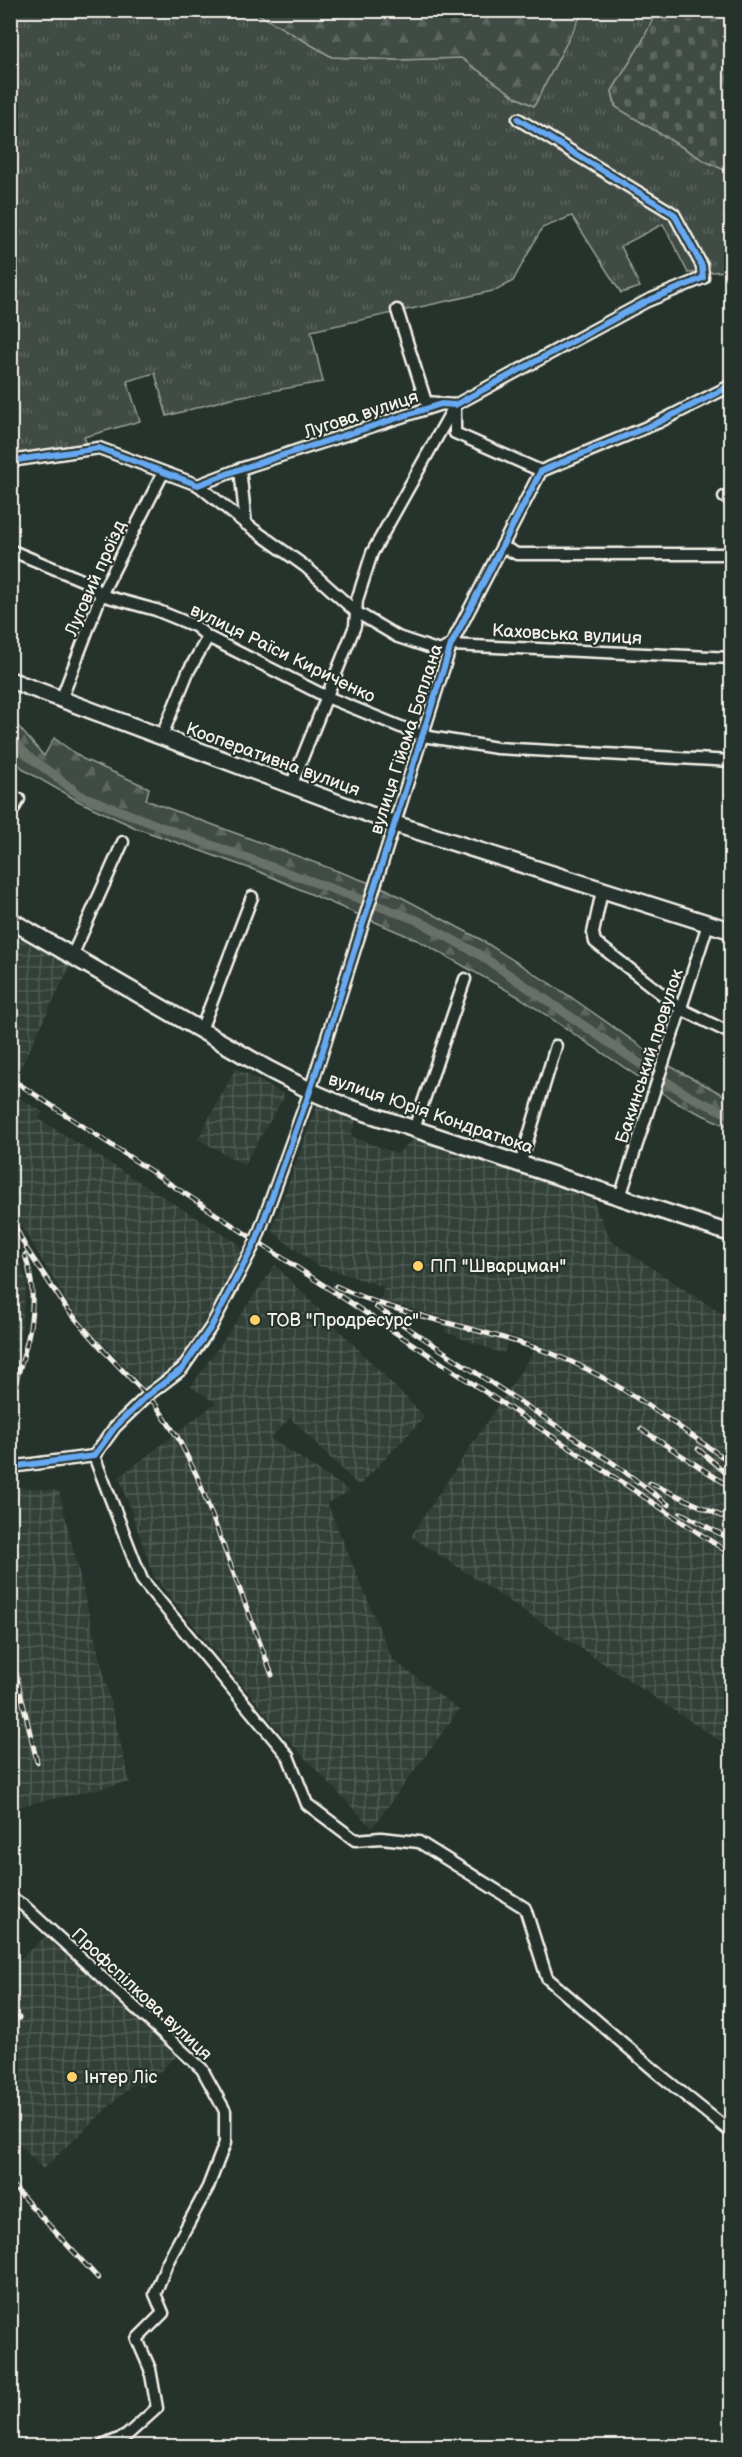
<svg xmlns="http://www.w3.org/2000/svg" width="742" height="2457" font-family="'Balsamiq Sans',sans-serif">
  <style>
    .industrial { fill: url(#industrial-grid) }
    .grass { fill: url(#grass-tufts); stroke: #9a9e96; stroke-width: 1.5 }
    .forest { fill: url(#forest-firs); stroke: #9a9e96; stroke-width: 1.5 }
    .cemetery { fill: url(#cemetery-stones); stroke: #9a9e96; stroke-width: 1.5 }
    .lines { fill: none; stroke-linecap: round; stroke-linejoin: round }
    .canal { stroke: #676f68; stroke-width: 9 }
    .street-casing { stroke: #f4f1e8; stroke-width: 15 }
    .secondary-casing { stroke: #f4f1e8; stroke-width: 20 }
    .street { stroke: #26332d; stroke-width: 10 }
    .secondary { stroke: #26332d; stroke-width: 15 }
    .rail-casing { stroke: #f4f1e8; stroke-width: 5 }
    .rail { stroke: #26332d; stroke-width: 3; stroke-dasharray: 9; stroke-linecap: butt }
    .cycleway-casing { stroke: #26332d; stroke-width: 10 }
    .cycleway { stroke: #66a8f1; stroke-width: 6 }
    .poi-dot { fill: #ffd166; stroke: #26332d; stroke-width: 2 }
    .labels { text-anchor: middle; stroke-width: 4.5; stroke-linejoin: round; paint-order: stroke }
    .street-label { font-size: 18px; fill: #f4f1e8; stroke: #26332d }
    .poi-label { font-size: 18px; fill: #f4f1e8; stroke: #26332d; text-anchor: start }
  </style>
  <defs>
    <pattern id="industrial-grid" width="8" height="8" patternUnits="userSpaceOnUse" patternTransform="scale(1.5)"><rect width="8" height="8" fill="#333f39"/><path d="M0 4h8M4 0v8" fill="none" stroke="#515b56"/></pattern>
    <pattern id="grass-tufts" width="24" height="20" patternUnits="userSpaceOnUse" patternTransform="scale(1.5)"><rect width="24" height="20" fill="#414b45"/><path d="M3 7l-1-3M5 7V3M7 7l1-3M15 17l-1-3M17 17v-4M19 17l1-3" fill="none" stroke="#5d6560"/></pattern>
    <pattern id="forest-firs" width="22" height="20" patternUnits="userSpaceOnUse" patternTransform="scale(1.5)"><rect width="22" height="20" fill="#414b45"/><path d="M5 1l3.5 6h-7zM16 11l3.5 6h-7z" fill="#5d6560"/></pattern>
    <pattern id="cemetery-stones" width="16" height="16" patternUnits="userSpaceOnUse" patternTransform="scale(1.5)"><rect width="16" height="16" fill="#414b45"/><path d="M2 7V4a2 2 0 0 1 4 0v3zM10 15v-3a2 2 0 0 1 4 0v3z" fill="#5d6560"/></pattern>
  </defs>
  <rect width="100%" height="100%" fill="#26332d"/>
  <filter id="ink" filterUnits="userSpaceOnUse"><feTurbulence type="fractalNoise" baseFrequency=".0167" numOctaves="2"/><feDisplacementMap in="SourceGraphic" scale="12" xChannelSelector="R" yChannelSelector="G"/><feConvolveMatrix kernelMatrix="1 2 1 2 8 2 1 2 1" color-interpolation-filters="sRGB"/></filter>
  <g filter="url(#ink)">
    <g class="industrial">
      <polygon points="10,933 70,966 20,1069 11,1063"/>
      <polygon points="236,1068 285,1095 244,1165 198,1139"/>
      <polygon points="10,1092 42,1112 39,1119 237,1243 244,1254 177,1366 159,1381 153,1378 145,1388 73,1312 16,1217 10,1202"/>
      <polygon points="317,1105 356,1119 351,1136 397,1154 415,1137 593,1200 611,1241 731,1320 731,1748 411,1536 539,1344 509,1335 504,1354 445,1332 449,1319 380,1300 384,1287 316,1265 271,1231"/>
      <polygon points="11,1240 27,1281 17,1360 11,1380"/>
      <polygon points="275,1265 425,1417 359,1486 290,1418 270,1438 350,1491 327,1503 392,1659 459,1710 372,1828 283,1735 154,1577 119,1477 216,1403 191,1387"/>
      <polygon points="18,1487 59,1491 130,1782 11,1808 10,1489"/>
      <polygon points="45,1937 177,2056 141,2088 135,2082 43,2169 11,2136 10,1954 19,1960"/>
    </g>
    <polygon class="grass" points="11,11 253,11 332,57 396,60 461,58 516,97 534,106 583,11 657,11 642,42 612,91 615,106 705,161 731,173 731,271 688,273 663,224 621,246 640,287 621,293 572,216 542,228 513,281 497,290 311,331 323,382 231,398 167,416 155,373 127,381 140,421 84,437 88,447 11,460"/>
    <g class="forest">
      <polygon points="253,11 583,11 534,106 516,97 461,58 396,60 332,57"/>
      <polygon points="10,717 44,756 54,738 83,759 149,788 146,800 386,889 480,939 568,995 666,1064 731,1099 731,1128 679,1104 519,997 419,941 260,872 136,828 78,801 24,770 11,756"/>
    </g>
    <polygon class="cemetery" points="657,10 731,11 731,173 705,161 616,107 612,91 642,42"/>
    <g class="lines">
      <g class="canal">
        <polyline points="10,737 28,756 80,795 159,826 363,900"/>
        <polyline points="376,905 417,920 480,955 652,1072"/>
        <polyline points="664,1080 691,1097 732,1116"/>
      </g>
      <defs>
        <g id="street">
          <polyline points="397,310 426,402 438,403"/>
          <polyline points="455,407 455,433 541,471"/>
          <polyline points="10,461 99,448 198,485 240,469 441,404 455,405 647,301 703,278 702,266 674,214 518,119"/>
          <polyline points="240,469 246,524 306,567 356,612 398,637 440,651 451,645 732,658"/>
          <polyline points="198,485 246,524"/>
          <polyline points="724,497 732,497"/>
          <polyline points="503,547 517,554 732,554"/>
          <polyline points="10,550 89,583 101,595 156,610 195,626 208,637 327,697 423,736 497,748 732,761"/>
          <polyline points="61,700 101,595 163,473"/>
          <polyline points="161,738 188,672 208,637"/>
          <polyline points="291,786 355,626 357,600 372,553 455,405"/>
          <polyline points="10,815 19,799"/>
          <polyline points="602,891 593,933 595,942 681,1009 732,1034"/>
          <polyline points="72,956 123,842"/>
          <polyline points="201,1030 252,897"/>
          <polyline points="414,1129 465,979"/>
          <polyline points="520,1165 556,1046"/>
          <polyline points="620,1197 708,924"/>
          <polyline points="731,1231 726,1233 732,1212"/>
          <polyline points="94,1456 142,1580 288,1756 307,1804 355,1840 381,1838 419,1842 525,1908 547,1978 660,2075 732,2133"/>
          <polyline points="10,1467 94,1456 115,1427 148,1395 182,1369 211,1327 256,1241 310,1091 451,645 541,471 659,422 732,385"/>
          <polyline points="10,1897 24,1906 202,2069 225,2111 225,2143 208,2187 167,2263 155,2294 163,2313 137,2339 150,2369 157,2408 126,2436 102,2446"/>
        </g>
        <g id="secondary">
          <polyline points="10,680 395,824 732,931"/>
          <polyline points="10,920 268,1069 317,1094 345,1106 732,1234"/>
        </g>
      </defs>
      <use href="#street" class="street-casing"/>
      <use href="#secondary" class="secondary-casing"/>
      <use href="#street" class="street"/>
      <use href="#secondary" class="secondary"/>
      <defs>
        <g id="rail">
          <polyline points="10,1078 732,1555"/>
          <polyline points="10,1216 26,1248 67,1309 105,1352 156,1405 178,1438 197,1476 272,1675"/>
          <path d="M336 1286C404 1318 482 1327 553 1354 618 1379 674 1425 732 1463"/>
          <polyline points="376,1307 613,1463 669,1505"/>
          <path d="M10 1399C26 1351 42 1305 25 1255"/>
          <polyline points="641,1429 732,1488"/>
          <polyline points="698,1449 732,1478"/>
          <polyline points="650,1483 732,1521"/>
          <polyline points="681,1513 732,1540"/>
          <polyline points="10,1648 37,1762"/>
          <polyline points="10,2024 19,2018"/>
          <polyline points="10,2183 98,2278"/>
        </g>
      </defs>
      <use href="#rail" class="rail-casing"/>
      <use href="#rail" class="rail"/>
      <defs>
        <g id="cycleway">
          <polyline points="10,461 99,448 198,485 240,469 441,404 455,405 647,301 703,278 702,266 674,214 518,119"/>
          <polyline points="10,1467 94,1456 115,1427 148,1395 182,1369 211,1327 256,1241 310,1091 451,645 541,471 659,422 732,385"/>
        </g>
      </defs>
      <use href="#cycleway" class="cycleway-casing"/>
      <use href="#cycleway" class="cycleway"/>
    </g>
  </g>
  <g class="poi-dot">
    <circle cx="418" cy="1266" r="6"/>
    <circle cx="255" cy="1320" r="6"/>
    <circle cx="72" cy="2077" r="6"/>
  </g>
  <g class="labels">
    <g class="street-label">
      <text transform="translate(361 414) rotate(-18)" y="6">Лугова вулиця</text>
      <text transform="translate(95 578) rotate(-66)" y="6">Луговий проїзд</text>
      <text transform="translate(567 634) rotate(3)" y="6">Каховська вулиця</text>
      <text transform="translate(283 653) rotate(26)" y="6">вулиця Раїси Кириченко</text>
      <text transform="translate(406 739) rotate(-72)" y="6">вулиця Гійома Боплана</text>
      <text transform="translate(273 759) rotate(20)" y="6">Кооперативна вулиця</text>
      <text transform="translate(649 1056) rotate(-72)" y="6">Бакинський провулок</text>
      <text transform="translate(431 1113) rotate(19)" y="6">вулиця Юрія Кондратюка</text>
      <text transform="translate(142 1994) rotate(43)" y="6">Профспілкова вулиця</text>
    </g>
    <g class="poi-label">
      <text x="430" y="1272">ПП "Шварцман"</text>
      <text x="267" y="1326">ТОВ "Продресурс"</text>
      <text x="84" y="2083">Інтер Ліс</text>
    </g>
  </g>
  <rect width="742" height="2457" fill="none" stroke="#26332d" stroke-width="36"/>
  <rect x="18" y="18" width="706" height="2421" fill="none" stroke="#f4f1e8" stroke-width="2" filter="url(#ink)"/>
</svg>
